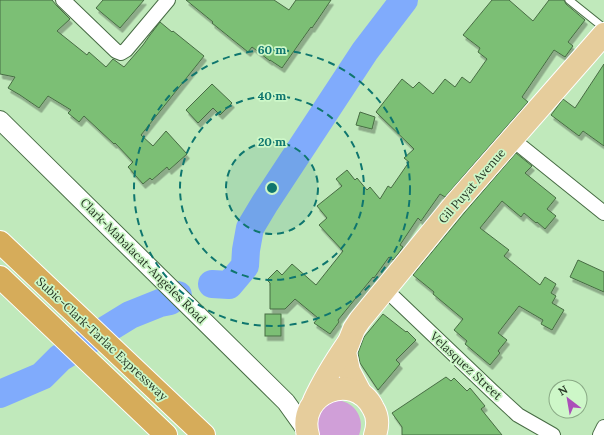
<svg xmlns="http://www.w3.org/2000/svg" width="604" height="435" font-family="Lora,serif">
  <style>
    .green { fill: #d09fd8 }
    .lines { fill: none; stroke-linecap: round; stroke-linejoin: round }
    .river { stroke: #80abfc; stroke-width: 28 }
    .building { fill: #7bbf74; stroke: #486c44; filter: url(#shadow) }
    .service-casing { stroke: #466b43; stroke-width: 9 }
    .minor-casing { stroke: #466b43; stroke-width: 16 }
    .tertiary-casing { stroke: #466b43; stroke-width: 20 }
    .primary-casing { stroke: #fff; stroke-width: 24 }
    .motorway-casing { stroke: #fff; stroke-width: 24 }
    .service { stroke: #fff; stroke-width: 7 }
    .minor { stroke: #fff; stroke-width: 14 }
    .tertiary { stroke: #fff; stroke-width: 18 }
    .primary { stroke: #e6cd9c; stroke-width: 22 }
    .motorway { stroke: #d6ac5a; stroke-width: 22 }
    .ring { fill: none; stroke: #0f766e; stroke-width: 2; stroke-dasharray: 7 5 }
    .labels { text-anchor: middle; stroke-width: 3.5; stroke-linejoin: round; paint-order: stroke }
    .street-label { font-size: 12px; fill: #263624; stroke: #cdf7c8 }
    .centre { fill: #0f766e; stroke: #cdf7c8; stroke-width: 2 }
    .ring-label { font-size: 12px; text-anchor: middle; font-weight: bold; fill: #0f766e; stroke: #cdf7c8; stroke-width: 3.5; stroke-linejoin: round; paint-order: stroke }
  </style>
  <defs>
    <filter id="shadow"><feDropShadow dx="2.5" dy="4.5" stdDeviation="0" flood-color="#0004"/></filter>
  </defs>
  <rect width="100%" height="100%" fill="#c0e9bb"/>
  <path class="green" d="M332 400C336 400 339 400 342 401 357 405 365 421 359 435H313L312 416Z"/>
  <g class="lines">
    <g class="river">
      <polyline points="212,284 229,285 245,266 246,250 250,228 265,203 365,51 404,0"/>
      <polyline points="0,394 42,376 60,358 130,315 160,303 170,301 178,295"/>
    </g>
  </g>
  <g class="building">
    <polygon points="0,0 52,0 57,6 70,19 57,31 87,55 89,52 106,67 113,59 124,67 143,45 150,35 160,22 172,32 173,31 204,56 141,135 153,146 166,131 187,154 169,170 167,167 152,180 150,178 143,184 128,167 133,162 115,143 114,144 84,116 79,122 68,113 71,110 48,96 39,108 20,95 8,88 15,77 0,74"/>
    <polygon points="103,0 144,0 120,28 96,8"/>
    <polygon points="186,0 274,0 289,10 296,0 331,0 312,28 311,27 301,41 282,68 270,60 270,61 252,47 248,52 212,23 213,22"/>
    <polygon points="492,0 509,0 533,21 549,0 564,0 566,4 585,20 568,42 573,46 565,57 554,50 522,97 528,102 445,197 440,194 421,221 418,218 400,245 403,247 398,254 393,260 389,257 374,278 373,277 338,320 339,322 330,334 314,323 318,318 295,299 285,309 270,309 270,283 267,280 277,270 282,275 292,264 316,285 343,251 319,225 327,218 317,206 342,186 336,179 347,170 355,180 357,178 367,190 370,187 380,199 388,186 391,188 409,162 404,158 414,149 376,112 402,79 413,88 419,82 433,94 445,79 455,87 462,77 470,83 487,59 478,52 480,48 463,35"/>
    <polygon points="604,64 604,146 583,131 579,136 551,115 563,99 575,108"/>
    <polygon points="212,84 232,103 220,115 213,108 198,123 186,110"/>
    <polygon points="360,112 375,117 372,129 356,125"/>
    <polygon points="516,153 532,166 525,173 556,198 547,209 556,216 545,229 537,222 536,223 524,213 521,217 502,201 480,228 509,250 504,256 540,285 545,277 556,284 551,293 556,296 552,303 564,310 552,330 541,324 543,320 519,306 498,333 507,340 498,351 500,353 490,365 465,344 467,341 454,330 463,319 433,294 434,292 413,275 465,212"/>
    <polygon points="578,260 604,272 604,292 570,277"/>
    <rect x="265" y="314" width="16" height="22"/>
    <polygon points="383,314 406,332 407,331 416,340 396,360 400,364 378,390 360,363 358,353 364,337"/>
    <polygon points="446,377 451,381 454,378 467,391 470,388 485,406 481,409 502,435 402,435 402,427 392,413"/>
  </g>
  <g class="lines">
    <defs>
      <polyline id="service" points="569,0 604,28"/>
      <g id="minor">
        <polyline points="63,0 116,51 121,53 126,50 168,0"/>
        <polyline points="512,139 604,213"/>
        <polyline points="385,289 492,391 518,415 553,435"/>
        <polyline points="600,435 604,427"/>
      </g>
      <polyline id="tertiary" points="0,120 286,402 306,430"/>
      <g id="primary">
        <polyline points="361,394 349,371 345,352 354,329 360,320 455,204 604,34"/>
        <path d="M314 401C323 381 335 362 348 343"/>
        <path d="M308 435C296 393 354 370 373 408 378 416 378 426 375 435"/>
      </g>
      <g id="motorway">
        <polyline points="0,242 204,435"/>
        <polyline points="0,277 166,435"/>
      </g>
    </defs>
    <use href="#service" class="service-casing"/>
    <use href="#minor" class="minor-casing"/>
    <use href="#tertiary" class="tertiary-casing"/>
    <use href="#primary" class="primary-casing"/>
    <use href="#motorway" class="motorway-casing"/>
    <use href="#service" class="service"/>
    <use href="#minor" class="minor"/>
    <use href="#tertiary" class="tertiary"/>
    <use href="#primary" class="primary"/>
    <use href="#motorway" class="motorway"/>
  </g>
  <circle cx="272" cy="188" r="46" fill="#0f766e" fill-opacity=".12"/>
  <g class="ring">
    <circle cx="272" cy="188" r="46"/>
    <circle cx="272" cy="188" r="92"/>
    <circle cx="272" cy="188" r="138"/>
  </g>
  <g class="labels">
    <g class="street-label">
      <text transform="translate(472 186) rotate(-49)" y="4">Gil Puyat Avenue</text>
      <text transform="translate(143 261) rotate(45)" y="4">Clark-Mabalacat-Angeles Road</text>
      <text transform="translate(102 339) rotate(43)" y="4">Subic-Clark-Tarlac Expressway</text>
      <text transform="translate(466 366) rotate(43)" y="4">Velasquez Street</text>
    </g>
  </g>
  <circle cx="272" cy="188" r="6" class="centre"/>
  <g class="ring-label">
    <text x="272" y="54">60 m</text>
    <text x="272" y="100">40 m</text>
    <text x="272" y="146">20 m</text>
  </g>
  <g transform="translate(568 399) rotate(329)"><circle r="19" fill="#cdf7c8" stroke="#8aaa86"/>
  <path d="M0-3L7 15L0 10L-7 15Z" fill="#ab4fb9"/>
  <text y="-6" font-size="11" font-weight="bold" text-anchor="middle" fill="#263624">N</text>
  </g>
</svg>
